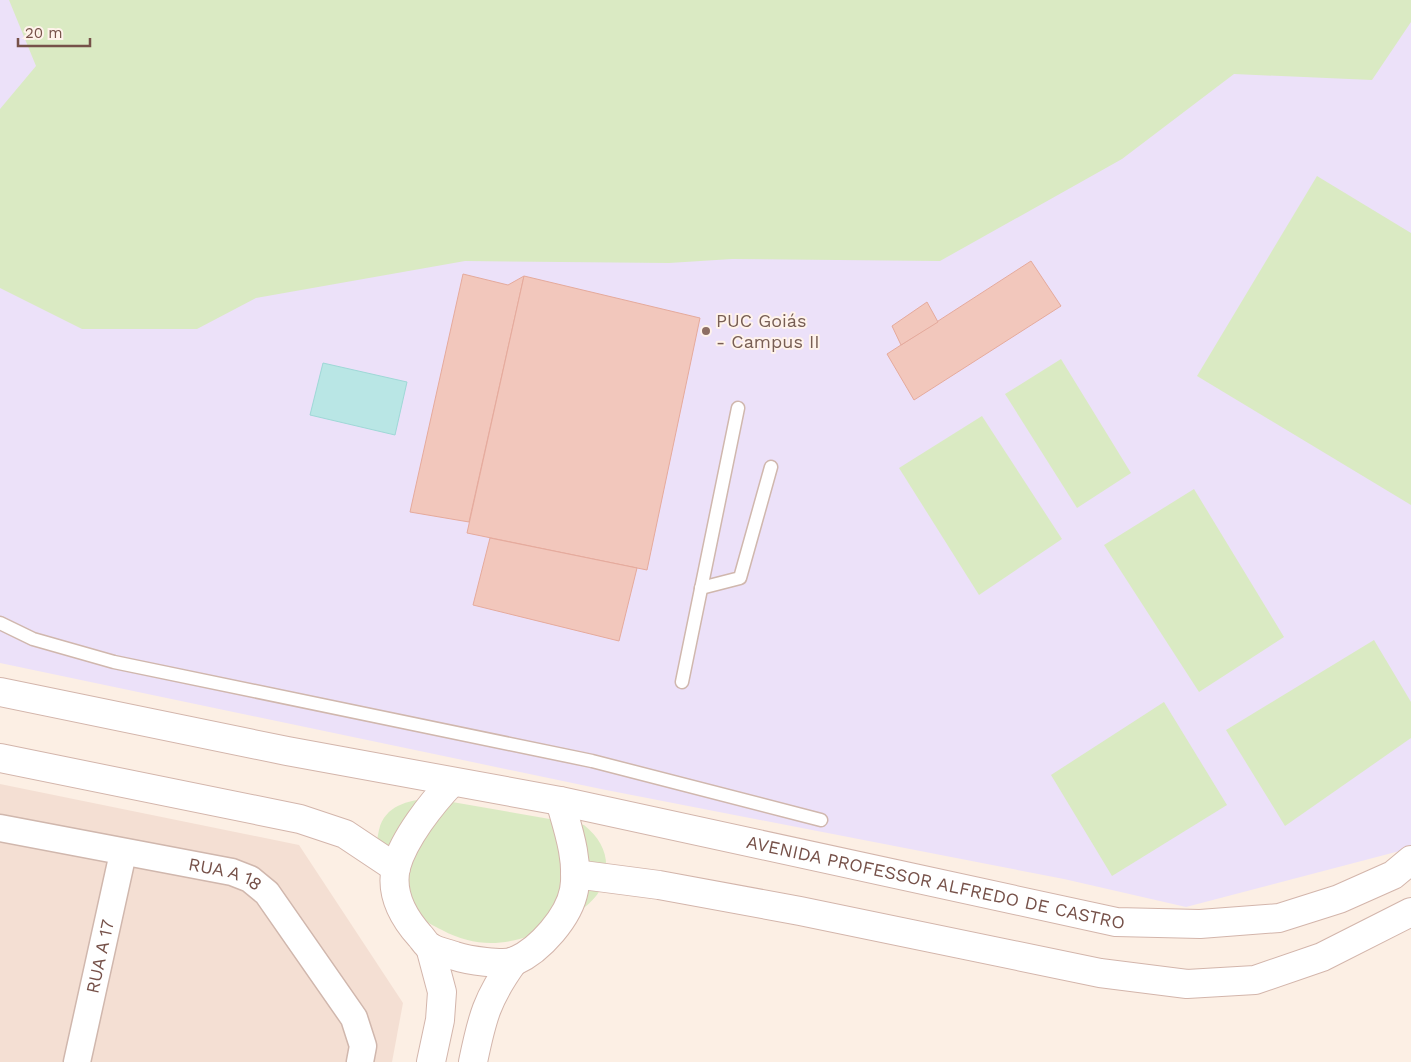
<svg xmlns="http://www.w3.org/2000/svg" width="1411" height="1062" font-family="'Work Sans',sans-serif">
  <style>
    .residential { fill: #f4dfd3 }
    .education { fill: #ece1f9 }
    .green { fill: #daeac3 }
    .water { fill: #b9e6e5; stroke: #9fd8d7 }
    .building { fill: #f2c7bc; stroke: #e5aa9c }
    .lines { fill: none; stroke-linecap: round; stroke-linejoin: round }
    .lane-casing { stroke: #d0b7ad; stroke-width: 15 }
    .street-casing { stroke: #d0b7ad; stroke-width: 29 }
    .secondary-casing { stroke: #d3b5ab; stroke-width: 30 }
    .lane { stroke: #fff; stroke-width: 12 }
    .street { stroke: #fff; stroke-width: 26 }
    .secondary { stroke: #fff; stroke-width: 28 }
    .education-dot { fill: #8d6e63; stroke: #fff3eb; stroke-width: 2 }
    .labels { text-anchor: middle; stroke-width: 4; stroke-linejoin: round; paint-order: stroke }
    .education-label { font-size: 18px; fill: #785e54; stroke: #fff3eb; text-anchor: start }
    .street-label { font-size: 18px; fill: #765149; stroke: #fff3eb }
  </style>
  <rect width="100%" height="100%" fill="#fcefe4"/>
  <polygon class="residential" points="0,784 299,845 403,1003 392,1062 0,1062"/>
  <polygon class="education" points="0,0 1411,0 1411,848 1186,907 1064,879 601,789 0,663"/>
  <g class="green">
    <polygon points="9,0 1411,0 1411,22 1372,80 1234,74 1122,159 940,261 732,259 669,263 465,261 256,298 197,329 82,329 0,288 0,109 36,66"/>
    <polygon points="1317,176 1411,233 1411,505 1197,376"/>
    <polygon points="1061,359 1131,473 1077,508 1005,394"/>
    <polygon points="982,416 1062,539 979,595 899,468"/>
    <polygon points="1194,489 1284,637 1199,692 1104,545"/>
    <polygon points="1374,640 1411,702 1411,738 1285,826 1226,730"/>
    <polygon points="1164,702 1227,805 1112,876 1051,775"/>
    <path d="M429 798 584 825C605 842 612 863 601 888 593 906 567 919 551 927 514 945 479 950 442 930 434 926 423 921 417 913 410 904 404 891 398 881 392 870 383 859 378 848 376 843 378 835 379 830 385 805 408 801 429 798Z"/>
  </g>
  <polygon class="water" points="323,363 407,382 395,435 310,415"/>
  <g class="building">
    <polygon points="1031,261 1061,306 914,400 887,354"/>
    <polygon points="463,274 508,285 524,276 469,522 410,512"/>
    <polygon points="524,276 700,318 647,570 467,533"/>
    <polygon points="927,302 938,322 901,345 892,326"/>
    <polygon points="490,538 637,568 619,641 473,605"/>
  </g>
  <g class="lines">
    <defs>
      <g id="lane">
        <polyline points="701,588 740,578 771,467"/>
        <polyline points="0,623 33,639 114,662 592,761 821,820"/>
        <polyline points="682,682 738,408"/>
      </g>
      <g id="street">
        <path id="s1" d="M0 828 232 872 250 879 267 893 354 1018 363 1046 360 1062"/>
        <path id="s2" d="M77 1062 123 853"/>
      </g>
      <g id="secondary">
        <path id="s3" d="M0 692 287 751 560 801 1116 922 1200 924 1279 918 1339 899 1393 875 1411 860"/>
        <polyline points="0,758 300,819 345,834 396,868"/>
        <path d="M452 782C432 803 404 838 396 867 390 893 403 917 420 936 423 939 426 945 430 947 437 952 448 953 455 956 467 960 504 966 515 961 540 950 569 917 574 890 579 860 568 829 560 801"/>
        <polyline points="575,874 659,885 800,911 1100,973 1187,984 1255,980 1322,957 1411,912"/>
        <polyline points="430,947 442,992 440,1020 431,1062"/>
        <path d="M473 1062C482 1018 487 998 514 961"/>
      </g>
    </defs>
    <use href="#lane" class="lane-casing"/>
    <use href="#street" class="street-casing"/>
    <use href="#secondary" class="secondary-casing"/>
    <use href="#lane" class="lane"/>
    <use href="#street" class="street"/>
    <use href="#secondary" class="secondary"/>
  </g>
  <circle class="education-dot" cx="706" cy="331" r="5"/>
  <g class="labels">
    <g class="education-label">
      <text x="716" y="327">PUC Goiás<tspan x="716" dy="21">- Campus II</tspan></text>
    </g>
    <g class="street-label">
      <text dy="6" stroke="none"><textPath href="#s1" startOffset="230">RUA A 18</textPath></text>
      <text dy="6" stroke="none"><textPath href="#s3" startOffset="955">AVENIDA PROFESSOR ALFREDO DE CASTRO</textPath></text>
      <text dy="6" stroke="none"><textPath href="#s2" startOffset="108">RUA A 17</textPath></text>
    </g>
  </g>
  <path d="M18 38v8h72v-8" fill="none" stroke="#765149" stroke-width="2.5"/>
  <text x="25" y="38" font-size="15" fill="#765149" stroke="#fff3eb" stroke-width="4" paint-order="stroke">20 m</text>
</svg>
